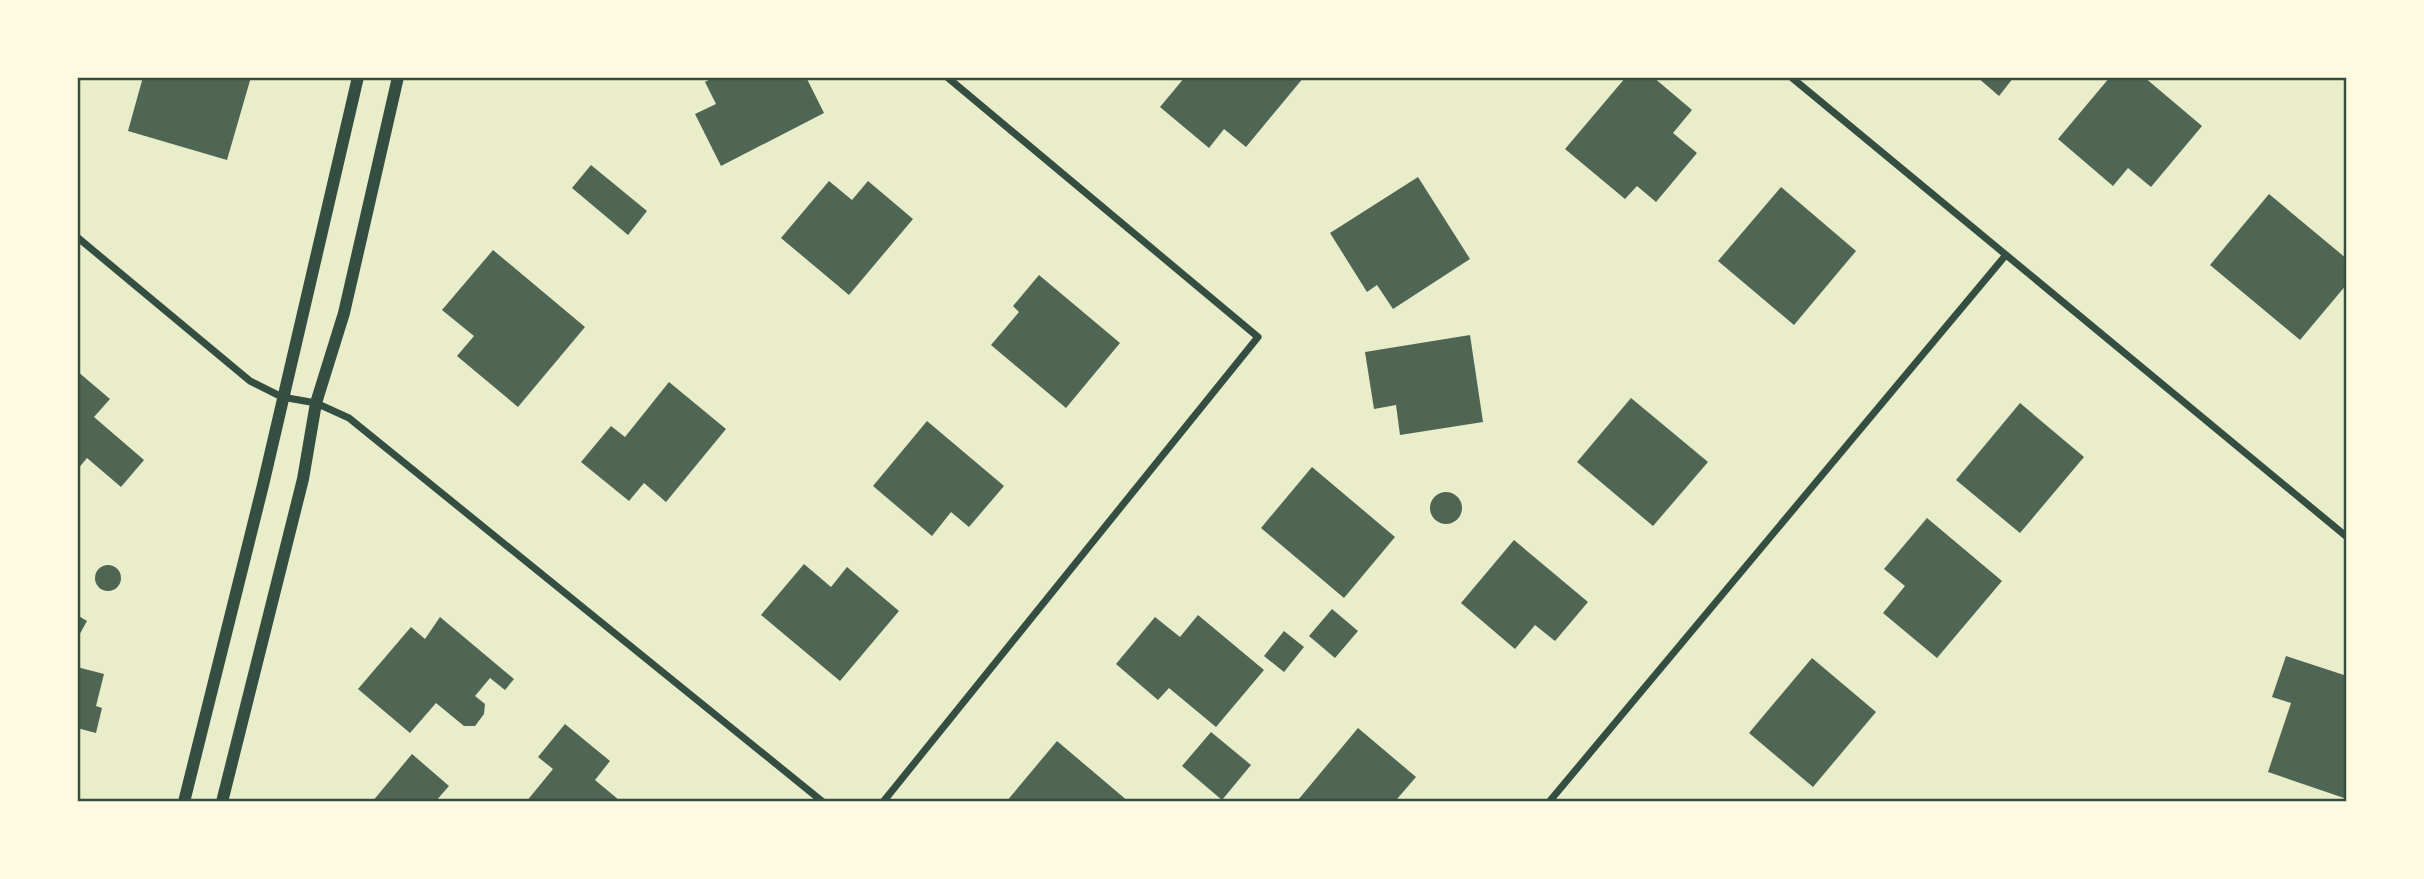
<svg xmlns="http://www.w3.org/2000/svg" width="2424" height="879" font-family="'Titillium Web',sans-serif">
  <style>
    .building { fill: #4f6655 }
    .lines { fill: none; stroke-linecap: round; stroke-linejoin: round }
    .minor { stroke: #344e41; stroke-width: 7 }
    .tertiary { stroke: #344e41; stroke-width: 12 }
    .neatline { fill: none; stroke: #344e41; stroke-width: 2.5 }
  </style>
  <rect width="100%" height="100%" fill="#e9edc9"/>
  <g class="building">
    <polygon points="143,77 251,77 227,160 128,131"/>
    <polygon points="714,77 806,77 824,113 721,166 695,114 716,104 705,82"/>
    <polygon points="1185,77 1304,77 1246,147 1224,129 1209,148 1160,107"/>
    <polygon points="1626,77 1653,77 1692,110 1673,133 1697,153 1656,202 1637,186 1625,199 1565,149"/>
    <polygon points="1977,77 2014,77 1999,96"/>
    <polygon points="2110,77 2144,77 2202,126 2151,187 2128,168 2113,186 2058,139"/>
    <polygon points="591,165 647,211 628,235 572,188"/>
    <polygon points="1418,177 1470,259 1393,309 1377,285 1367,292 1330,233"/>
    <polygon points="829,181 852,200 868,181 913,219 849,295 781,238"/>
    <polygon points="1781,187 1856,251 1794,325 1718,261"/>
    <polygon points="2269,194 2347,259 2347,284 2300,340 2210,265"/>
    <polygon points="493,250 585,327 518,407 457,356 474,336 442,310"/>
    <polygon points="1039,275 1120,343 1066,408 991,345 1019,312 1013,306"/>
    <polygon points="1470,335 1483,422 1400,435 1396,405 1374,409 1365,352"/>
    <polygon points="77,371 110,399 94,417 144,460 121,487 87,458 77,470"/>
    <polygon points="669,382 726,429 666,502 644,483 629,501 581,462 611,426 625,437"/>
    <polygon points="1631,398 1708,462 1653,526 1577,462"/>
    <polygon points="2020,403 2084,457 2020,533 1956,480"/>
    <polygon points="927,421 1004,486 969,527 951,512 932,536 873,486"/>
    <polygon points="1312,467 1395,537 1344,598 1261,528"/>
    <circle cx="1446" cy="508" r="16"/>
    <polygon points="1927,518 2002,581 1937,658 1883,613 1905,586 1884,569"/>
    <polygon points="1514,540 1588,602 1555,641 1535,625 1515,649 1461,603"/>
    <polygon points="804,564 831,587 847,567 899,611 840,681 761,615"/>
    <circle cx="108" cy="578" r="13"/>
    <polygon points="1332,609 1358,631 1335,658 1309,636"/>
    <polygon points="77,615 87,621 77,639"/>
    <polygon points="1198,615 1264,670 1216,727 1169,688 1158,700 1116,664 1155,617 1180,637"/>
    <polygon points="440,617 514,679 505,690 490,678 475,696 485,704 484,714 475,726 464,726 436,703 410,733 358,689 411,627 425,639"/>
    <polygon points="1284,631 1304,647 1284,672 1264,656"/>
    <polygon points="2286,656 2347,676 2347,799 2268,772 2291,703 2272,697"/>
    <polygon points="1812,658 1876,712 1813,787 1749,733"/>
    <polygon points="77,667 104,674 96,706 102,708 96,733 77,728"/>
    <polygon points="565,724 610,761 595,780 619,800 617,802 526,802 553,769 538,757"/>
    <polygon points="1358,728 1416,777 1397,799 1400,802 1301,802 1298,800"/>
    <polygon points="1211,732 1251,765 1222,800 1182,766"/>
    <polygon points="1057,741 1129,802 1006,802"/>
    <polygon points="412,754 449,786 435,802 372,802"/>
  </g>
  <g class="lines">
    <g class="minor">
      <polyline points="1791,77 2347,537"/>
      <polyline points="77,237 250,381 282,397 316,403 349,418 823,802"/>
      <polyline points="883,802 1258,337 947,77"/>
      <polyline points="1549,802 2005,256"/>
    </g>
    <g class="tertiary">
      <polyline points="184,802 263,485 358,77"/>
      <polyline points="222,802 303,479 316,403 344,313 398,77"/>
    </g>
  </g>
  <rect width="2424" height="879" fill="none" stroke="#fefae0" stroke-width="158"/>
  <rect x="79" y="79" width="2266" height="721" class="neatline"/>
</svg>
